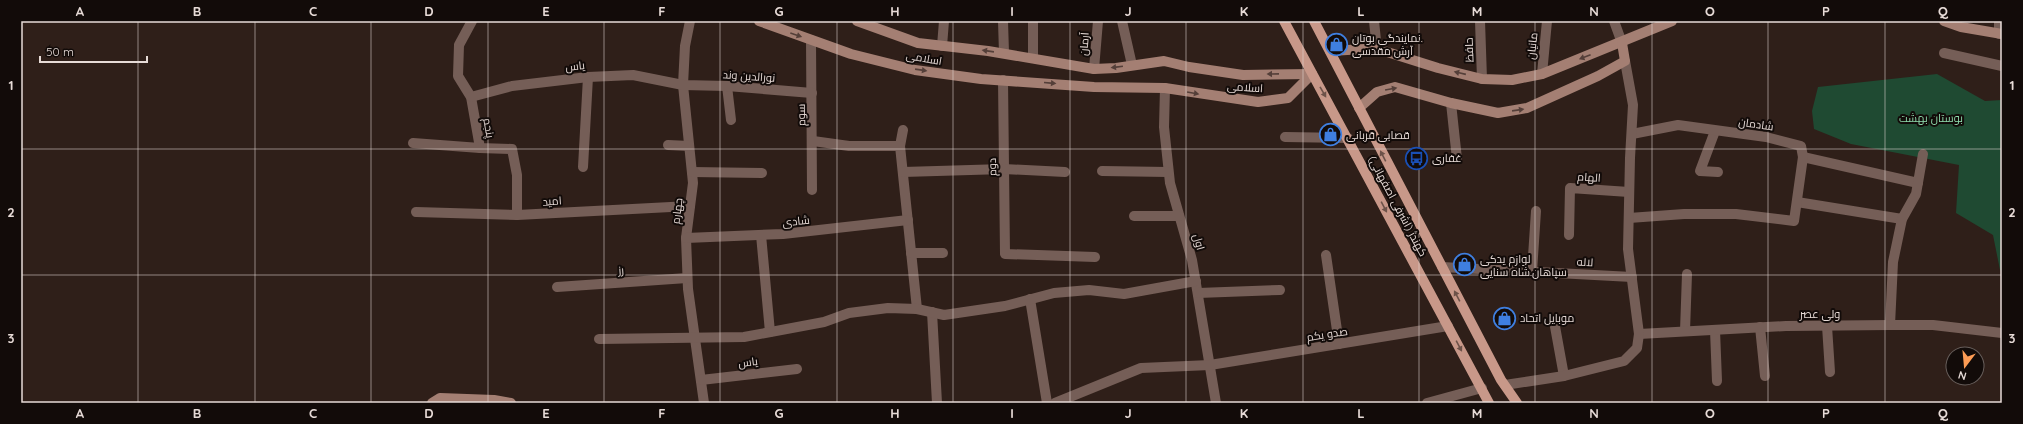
<svg xmlns="http://www.w3.org/2000/svg" width="2023" height="424" font-family="Quicksand,Cairo,sans-serif">
  <style>
    .green { fill: #1f4a32 }
    .lines { fill: none; stroke-linecap: round; stroke-linejoin: round }
    .street { stroke: #755e57; stroke-width: 10 }
    .secondary { stroke: #a47f73; stroke-width: 10 }
    .primary { stroke: #c89889; stroke-width: 10 }
    .oneway { fill: #543f39 }
    .oneway2 { fill: #6d5249 }
    .grid { fill: none; stroke: #e7dbd7; stroke-width: 1; stroke-opacity: 0.55 }
    .labels { text-anchor: middle; stroke-width: 4; stroke-linejoin: round; paint-order: stroke }
    .poi-label { font-size: 11px; fill: #e7dbd7; stroke: #120b09; text-anchor: start }
    .street-label { font-size: 11px; fill: #e7dbd7; stroke: #120b09 }
    .park-label { font-size: 11px; fill: #90deaf; stroke: #120b09 }
    .neatline { fill: none; stroke: #e7dbd7; stroke-width: 1.5 }
    .grid-label { font-size: 13px; text-anchor: middle; font-weight: bold; fill: #e7dbd7 }
  </style>
  <rect width="100%" height="100%" fill="#2f1f19"/>
  <polygon class="green" points="1937,74 1985,101 2002,100 2002,271 2000,270 1993,235 1956,213 1959,165 1851,144 1814,129 1812,111 1818,87"/>
  <g class="lines">
    <g class="street">
      <polyline points="472,21 459,45 458,76 471,97 480,148 512,149 517,175 517,215"/>
      <polyline points="690,21 685,46 683,85 693,183 686,238 688,289 704,403"/>
      <polyline points="1003,21 1004,53"/>
      <polyline points="1122,21 1132,65"/>
      <polyline points="1374,21 1377,50"/>
      <polyline points="1480,21 1482,79"/>
      <polyline points="1614,21 1622,43"/>
      <polyline points="1999,21 1999,34"/>
      <polyline points="811,40 812,190"/>
      <polyline points="942,46 944,21"/>
      <polyline points="1944,53 2002,66"/>
      <polyline points="1033,58 1033,21"/>
      <polyline points="1094,69 1098,21"/>
      <polyline points="1542,74 1547,21"/>
      <polyline points="1003,80 1005,254 1095,257"/>
      <polyline points="727,86 731,120"/>
      <polyline points="1165,88 1164,127 1170,183 1192,260 1216,403"/>
      <polyline points="471,97 512,86 588,77 633,75 683,85 727,86 812,93"/>
      <polyline points="1451,103 1457,159"/>
      <polyline points="903,130 900,146 917,309"/>
      <polyline points="1715,131 1700,171 1718,172"/>
      <polyline points="1285,137 1348,138"/>
      <polyline points="813,141 849,146 900,146"/>
      <polyline points="413,143 480,148"/>
      <polyline points="668,145 689,146"/>
      <polyline points="1803,157 1918,183"/>
      <polyline points="583,167 588,77"/>
      <polyline points="1102,171 1168,172"/>
      <polyline points="692,172 762,173"/>
      <polyline points="903,172 1004,169 1065,172"/>
      <polyline points="1797,202 1902,219"/>
      <polyline points="416,212 517,215 690,206"/>
      <polyline points="1134,216 1179,216"/>
      <polyline points="1629,218 1684,214 1736,214 1794,221 1803,157 1801,146 1766,137 1678,125 1632,134"/>
      <polyline points="761,235 770,332"/>
      <polyline points="1569,235 1570,188 1629,192"/>
      <polyline points="686,238 783,234 908,220"/>
      <polyline points="911,253 943,253"/>
      <polyline points="1326,255 1339,344"/>
      <polyline points="1442,267 1632,277"/>
      <polyline points="1532,272 1536,211"/>
      <polyline points="557,287 687,278"/>
      <polyline points="1198,293 1280,290"/>
      <polyline points="1030,299 1047,403"/>
      <polyline points="932,312 937,403"/>
      <polyline points="1554,321 1564,376"/>
      <polyline points="1890,325 1893,262 1902,219 1916,194 1923,154"/>
      <polyline points="1827,326 1830,372"/>
      <polyline points="1760,327 1765,376"/>
      <polyline points="1715,330 1717,381"/>
      <polyline points="1685,331 1687,274"/>
      <polyline points="1639,334 1786,326 1890,325 1933,325 2002,333"/>
      <polyline points="599,339 744,337 824,322 849,313 888,308 917,309 944,315 1005,306 1054,293 1089,290 1124,294 1196,281"/>
      <polyline points="701,380 797,369"/>
      <polyline points="1505,385 1564,376 1624,361 1637,348 1639,334 1628,249 1630,158 1633,105 1625,61"/>
      <polyline points="1055,403 1141,368 1210,365 1448,326"/>
      <polyline points="1427,403 1482,388"/>
    </g>
    <g class="secondary">
      <polyline points="759,21 851,54 915,70 981,79 1094,87 1165,88 1258,102 1288,98 1312,74"/>
      <polyline points="857,21 918,43 988,51 1094,69 1116,68 1164,61 1189,67 1243,75 1312,74"/>
      <polyline points="1944,21 1961,27 2002,34"/>
      <polyline points="1330,51 1365,49 1384,51 1438,68 1482,79 1512,80 1542,74 1672,21"/>
      <polyline points="1359,108 1377,92 1395,87 1451,103 1498,113 1527,108 1598,76 1625,61 1622,43"/>
      <polyline points="432,403 440,398 494,400 511,403"/>
    </g>
    <g class="primary">
      <polyline points="1284,21 1489,403"/>
      <polyline points="1314,21 1501,380 1517,403"/>
    </g>
  </g>
  <defs><path id="oneway-solid" d="M-6-.8H1V-3.2L6.5 0L1 3.2V.8H-6Z"/></defs>
  <g class="oneway">
    <use href="#oneway-solid" transform="translate(796 35) rotate(19)"/>
    <use href="#oneway-solid" transform="translate(988 51) rotate(-172)"/>
    <use href="#oneway-solid" transform="translate(1585 57) rotate(159)"/>
    <use href="#oneway-solid" transform="translate(1117 67) rotate(173)"/>
    <use href="#oneway-solid" transform="translate(921 70) rotate(8)"/>
    <use href="#oneway-solid" transform="translate(1460 73) rotate(-167)"/>
    <use href="#oneway-solid" transform="translate(1273 74) rotate(179)"/>
    <use href="#oneway-solid" transform="translate(1050 83) rotate(5)"/>
    <use href="#oneway-solid" transform="translate(1391 89) rotate(-10)"/>
    <use href="#oneway-solid" transform="translate(1193 93) rotate(10)"/>
    <use href="#oneway-solid" transform="translate(1518 110) rotate(-8)"/>
  </g>
  <g class="oneway2">
    <use href="#oneway-solid" transform="translate(1323 92) rotate(60)"/>
    <use href="#oneway-solid" transform="translate(1383 156) rotate(-117)"/>
    <use href="#oneway-solid" transform="translate(1384 207) rotate(62)"/>
    <use href="#oneway-solid" transform="translate(1457 296) rotate(-118)"/>
    <use href="#oneway-solid" transform="translate(1459 346) rotate(62)"/>
  </g>
  <path class="grid" d="M138 21V403M255 21V403M371 21V403M488 21V403M604 21V403M720 21V403M837 21V403M953 21V403M1070 21V403M1186 21V403M1303 21V403M1419 21V403M1535 21V403M1652 21V403M1768 21V403M1885 21V403M21 149H2002M21 275H2002"/>
  <defs>
    <symbol id="shop-ring" viewBox="-11 -11 22 22"><circle r="9.5" fill="#120b09" stroke="#3f7fe0" stroke-width="1.5"/><path d="M-5-2.5h2.3a2.7 3.5 0 0 1 5.4 0H5L5.5 6h-11ZM-1.5-2.5h3a1.5 2.3 0 0 0-3 0Z" fill="#3f7fe0"/></symbol>
    <symbol id="bus-ring" viewBox="-11 -11 22 22"><circle r="9.5" fill="#120b09" stroke="#1a4fb4" stroke-width="1.5"/><path d="M-5-6H5V4H4V6H2V4H-2V6H-4V4H-5ZM-3.5-4V0h7V-4ZM-3.5 1.2v1.5H-2V1.2ZM2 1.2v1.5H3.5V1.2Z" fill="#1a4fb4"/></symbol>
  </defs>
  <g fill-rule="evenodd">
    <use href="#shop-ring" x="1324" y="32" width="25" height="25"/>
    <use href="#shop-ring" x="1318" y="122" width="25" height="25"/>
    <use href="#bus-ring" x="1404" y="146" width="25" height="25"/>
    <use href="#shop-ring" x="1452" y="252" width="25" height="25"/>
    <use href="#shop-ring" x="1492" y="306" width="25" height="25"/>
  </g>
  <g class="labels">
    <g class="poi-label">
      <text x="1352" y="42">نمایندگی بوتان.<tspan x="1352" dy="13">آرش مقدسی</tspan></text>
      <text x="1346" y="139">قصابی قربانی</text>
      <text x="1432" y="162">غفاری</text>
      <text x="1480" y="263">لوازم یدکی<tspan x="1480" dy="13">سپاهان.شاه سنایی</tspan></text>
      <text x="1520" y="322">موبایل اتحاد</text>
    </g>
    <g class="street-label">
      <text transform="translate(1084 44) rotate(-86)" y="4">آرمان</text>
      <text transform="translate(1532 46) rotate(-84)" y="4">مانیان</text>
      <text transform="translate(1469 50) rotate(-92)" y="4">حافظ</text>
      <text transform="translate(924 58) rotate(10)" y="4">اسلامی</text>
      <text transform="translate(575 66) rotate(-6)" y="4">یاس</text>
      <text transform="translate(749 76) rotate(4)" y="4">نورالدین وند</text>
      <text transform="translate(1245 87) rotate(4)" y="4">اسلامی</text>
      <text transform="translate(801 115) rotate(-91)" y="4">سوم</text>
      <text transform="translate(1756 124) rotate(8)" y="4">شادمان</text>
      <text transform="translate(489 128) rotate(80)" y="4">پنجم</text>
      <text transform="translate(992 167) rotate(-91)" y="4">دوم</text>
      <text transform="translate(1589 177) rotate(4)" y="4">الهام</text>
      <text transform="translate(552 201) rotate(-4)" y="4">امید</text>
      <text transform="translate(1398 206) rotate(62)" y="4">کهندژ (اشرفی اصفهانی)</text>
      <text transform="translate(677 211) rotate(-83)" y="4">چهارم</text>
      <text transform="translate(796 221) rotate(-6)" y="4">شادی</text>
      <text transform="translate(1199 242) rotate(74)" y="4">اول</text>
      <text transform="translate(1585 262) rotate(3)" y="4">لاله</text>
      <text transform="translate(621 270) rotate(-4)" y="4">رز</text>
      <text x="1820" y="318">ولی عصر</text>
      <text transform="translate(1327 334) rotate(-9)" y="4">صدو یکم</text>
      <text transform="translate(748 362) rotate(-7)" y="4">یاس</text>
    </g>
    <g class="park-label">
      <text x="1931" y="122">بوستان بهشت</text>
    </g>
  </g>
  <rect width="2023" height="424" fill="none" stroke="#120b09" stroke-width="44"/>
  <g transform="translate(1965 366) rotate(196)"><circle r="19" fill="#120b09" stroke="#675e5b"/>
  <path d="M0-3L7 15L0 10L-7 15Z" fill="#fd9c55"/>
  <text y="-6" font-size="11" font-weight="bold" text-anchor="middle" fill="#e7dbd7">N</text>
  </g>
  <path d="M40 56v6h107v-6" fill="none" stroke="#e7dbd7" stroke-width="2"/>
  <text x="46" y="56" font-size="12" fill="#e7dbd7" stroke="#120b09" stroke-width="3" paint-order="stroke">50 m</text>
  <rect x="22" y="22" width="1979" height="380" class="neatline"/>
  <g class="grid-label">
    <text x="80" y="16">A</text>
    <text x="197" y="16">B</text>
    <text x="313" y="16">C</text>
    <text x="429" y="16">D</text>
    <text x="546" y="16">E</text>
    <text x="662" y="16">F</text>
    <text x="779" y="16">G</text>
    <text x="895" y="16">H</text>
    <text x="1012" y="16">I</text>
    <text x="1128" y="16">J</text>
    <text x="1244" y="16">K</text>
    <text x="1361" y="16">L</text>
    <text x="1477" y="16">M</text>
    <text x="1594" y="16">N</text>
    <text x="1710" y="16">O</text>
    <text x="1826" y="16">P</text>
    <text x="1943" y="16">Q</text>
    <text x="11" y="90">1</text>
    <text x="2012" y="90">1</text>
    <text x="11" y="217">2</text>
    <text x="2012" y="217">2</text>
    <text x="11" y="343">3</text>
    <text x="2012" y="343">3</text>
    <text x="80" y="418">A</text>
    <text x="197" y="418">B</text>
    <text x="313" y="418">C</text>
    <text x="429" y="418">D</text>
    <text x="546" y="418">E</text>
    <text x="662" y="418">F</text>
    <text x="779" y="418">G</text>
    <text x="895" y="418">H</text>
    <text x="1012" y="418">I</text>
    <text x="1128" y="418">J</text>
    <text x="1244" y="418">K</text>
    <text x="1361" y="418">L</text>
    <text x="1477" y="418">M</text>
    <text x="1594" y="418">N</text>
    <text x="1710" y="418">O</text>
    <text x="1826" y="418">P</text>
    <text x="1943" y="418">Q</text>
  </g>
</svg>
